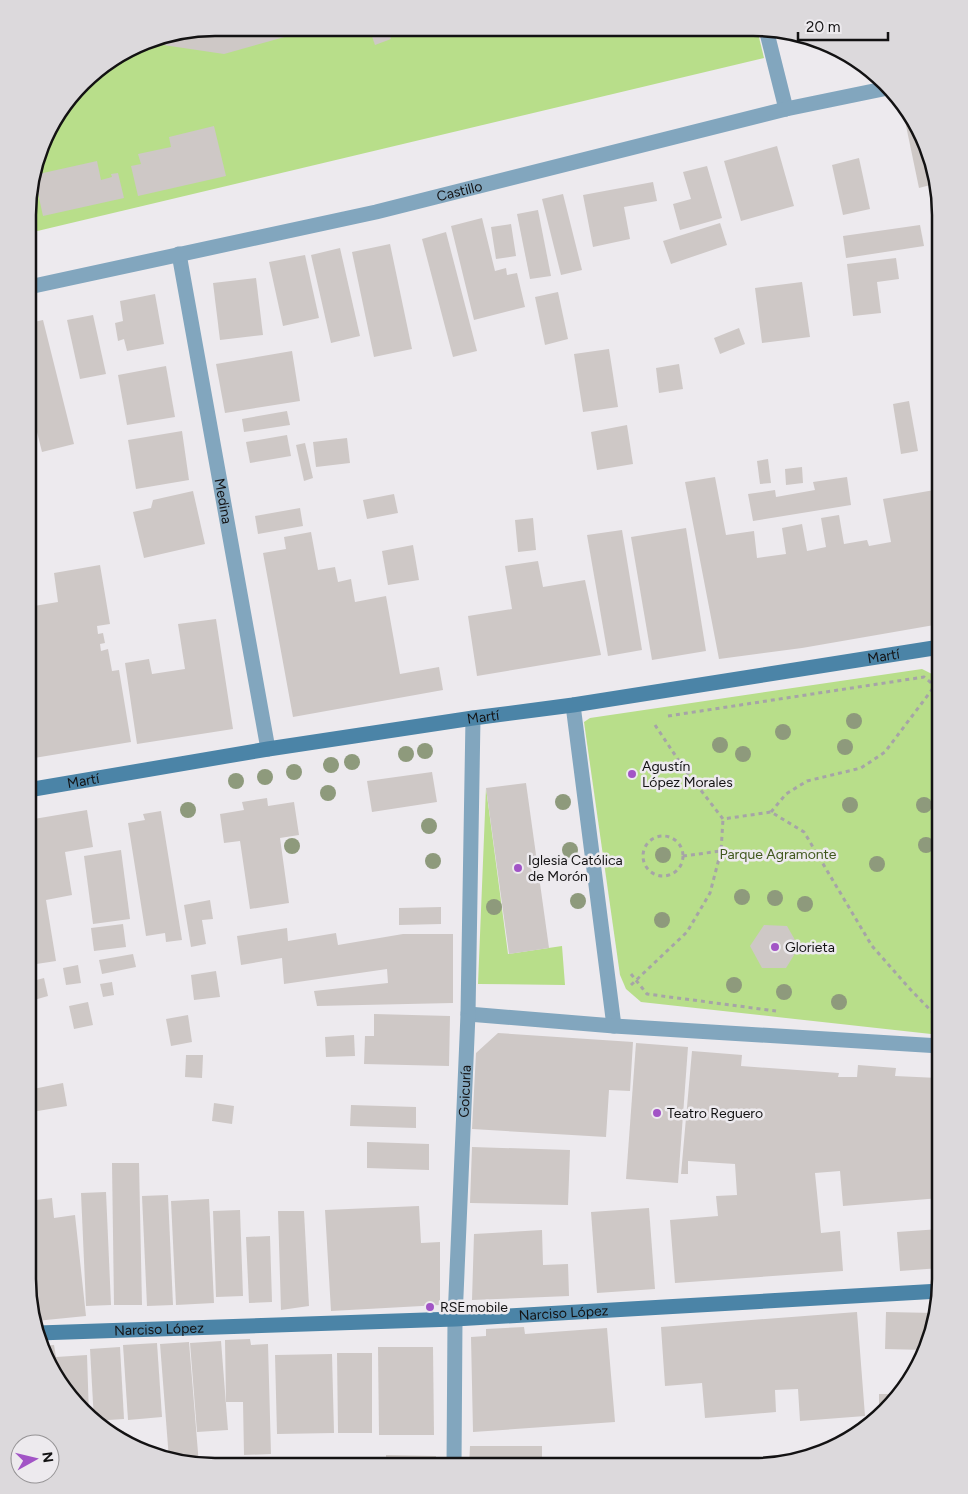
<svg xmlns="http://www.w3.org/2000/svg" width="968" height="1494" font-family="Figtree,sans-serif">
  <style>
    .green { fill: #b8de8a }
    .building { fill: #cec8c6 }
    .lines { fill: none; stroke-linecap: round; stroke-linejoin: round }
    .path { stroke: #a6a4a7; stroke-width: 3; stroke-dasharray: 4 4; stroke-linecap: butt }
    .street { stroke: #82a6be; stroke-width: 15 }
    .secondary { stroke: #4b84a7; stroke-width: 15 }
    .tree { fill: #8e9a7c }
    .poi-dot { fill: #a254c6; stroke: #edeaee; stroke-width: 2 }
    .labels { text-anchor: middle; stroke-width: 5; stroke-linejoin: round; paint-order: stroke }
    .street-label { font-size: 14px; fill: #131213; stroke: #edeaee }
    .poi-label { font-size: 14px; fill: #131213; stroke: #edeaee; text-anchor: start }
    .park-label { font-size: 14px; fill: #41581e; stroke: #edeaee }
    .rim { fill: none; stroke: #131213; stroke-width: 2.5 }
  </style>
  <rect width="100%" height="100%" fill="#edeaee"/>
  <g class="green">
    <polygon points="215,28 757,29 764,58 29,233 29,191 47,132 91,74 144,42"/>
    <polygon points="922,669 940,678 940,1030 931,1034 641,1002 626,989 620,975 584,722 590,718"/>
    <polygon points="486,788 508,954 562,946 565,985 478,984"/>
  </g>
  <g class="building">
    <polygon points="215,28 317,28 224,54 143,42"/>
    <polygon points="369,28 387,28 391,39 375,45"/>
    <polygon points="910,115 926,143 934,184 919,188 904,116"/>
    <polygon points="214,126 226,176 138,196 131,166 141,164 138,154 171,147 169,137"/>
    <polygon points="777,146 794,206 741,221 724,161"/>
    <polygon points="859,158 870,209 843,215 832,165"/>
    <polygon points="97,161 101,180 112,177 111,174 118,173 124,198 43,216 34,175"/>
    <polygon points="707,166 722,218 680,230 673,204 691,199 683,172"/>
    <polygon points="653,182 657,201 624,207 630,239 593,247 583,195"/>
    <polygon points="563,194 582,270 561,275 542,199"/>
    <polygon points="538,210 551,276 530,279 517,214"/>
    <polygon points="482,218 495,271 506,268 507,275 517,273 525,307 474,320 451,226"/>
    <polygon points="720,223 727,245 671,264 663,241"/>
    <polygon points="511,224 516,256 496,259 491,227"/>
    <polygon points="920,225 924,246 846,258 843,236"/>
    <polygon points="446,232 477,351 453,357 422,239"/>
    <polygon points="390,244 412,349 374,357 352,252"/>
    <polygon points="340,248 360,336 331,343 311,255"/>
    <polygon points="305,255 319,318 283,326 269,262"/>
    <polygon points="896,258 899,279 877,282 881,313 853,316 847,264"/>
    <polygon points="256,278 263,335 220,340 213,283"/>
    <polygon points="802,282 810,337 762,343 755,288"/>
    <polygon points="558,292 568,339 545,345 535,297"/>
    <polygon points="155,294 164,344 127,351 124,339 118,341 115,323 123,321 120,301"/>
    <polygon points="93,315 106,374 80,379 67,320"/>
    <polygon points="43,320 74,444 42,452 29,400 29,323"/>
    <polygon points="739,328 745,344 720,354 714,338"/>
    <polygon points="609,349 618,407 583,412 574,354"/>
    <polygon points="292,351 300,401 225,413 216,364"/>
    <polygon points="679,364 683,389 659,393 656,368"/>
    <polygon points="166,366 175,417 127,425 118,375"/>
    <polygon points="909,401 918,451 901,454 893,404"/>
    <polygon points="287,411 290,425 244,432 242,419"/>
    <polygon points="627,425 633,464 597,470 591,432"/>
    <polygon points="182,431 189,480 136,489 128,440"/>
    <polygon points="287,435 291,456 250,463 246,442"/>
    <polygon points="347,438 350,463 316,467 313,442"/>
    <polygon points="305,443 313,478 304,481 296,445"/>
    <polygon points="768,459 771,483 760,484 757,461"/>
    <polygon points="802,467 803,483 786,485 785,469"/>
    <polygon points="715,477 726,535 754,531 757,558 786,554 782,528 802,524 807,551 826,547 821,518 839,515 844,544 867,540 869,546 891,542 883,499 940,489 940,624 802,648 719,659 685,482"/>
    <polygon points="847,477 851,505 753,521 748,494 775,490 776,497 815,490 813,482"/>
    <polygon points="193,491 205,544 144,558 133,512 151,508 153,500"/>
    <polygon points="394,494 398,513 367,519 363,500"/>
    <polygon points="300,508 303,526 258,534 255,516"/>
    <polygon points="533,518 536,550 518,552 515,520"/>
    <polygon points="686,528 706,651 652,660 631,537"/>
    <polygon points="622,530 642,650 608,656 587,535"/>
    <polygon points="311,532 318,570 335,567 338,582 351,579 355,602 386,596 400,674 439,667 443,690 293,717 263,553 286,549 284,537"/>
    <polygon points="413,545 419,580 388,585 382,551"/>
    <polygon points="538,561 543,587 585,580 601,655 477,676 468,616 512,609 505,566"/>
    <polygon points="100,565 110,624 97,626 98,634 103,633 105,643 100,644 101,651 108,649 112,671 119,670 131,742 28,759 28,607 58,602 54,573"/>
    <polygon points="216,619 233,729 137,744 125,663 149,659 152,674 185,669 178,624"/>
    <polygon points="432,772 437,802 372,812 367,781"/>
    <polygon points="526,783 549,948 509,954 486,788"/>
    <polygon points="267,798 268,806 294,802 299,835 280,838 289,903 250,909 240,841 224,843 220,814 244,810 242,802"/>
    <polygon points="87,810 93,847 65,852 72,895 46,900 56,961 30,965 28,951 28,820"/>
    <polygon points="161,811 182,940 166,942 165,933 146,936 128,823 145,820 143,814"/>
    <polygon points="121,850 130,919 93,924 84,856"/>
    <polygon points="210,900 213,919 202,920 206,944 191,947 184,905"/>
    <polygon points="441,907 441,924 399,925 399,908"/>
    <polygon points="123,924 126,947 94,951 91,928"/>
    <polygon points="764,925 787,926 799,947 786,968 762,968 750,946"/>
    <polygon points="287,928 288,941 336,933 338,945 403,934 453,934 453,1003 317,1006 314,991 388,983 387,969 284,984 282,958 241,965 237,936"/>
    <polygon points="133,954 136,967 102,974 99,960"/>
    <polygon points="78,965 81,983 66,985 63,968"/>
    <polygon points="216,971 220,997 194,1000 191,975"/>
    <polygon points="44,978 48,996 34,1000 29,982"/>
    <polygon points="112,982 114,995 103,997 100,984"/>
    <polygon points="88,1002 93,1025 74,1029 69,1006"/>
    <polygon points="374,1014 450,1016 449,1066 364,1064 365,1036 374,1036"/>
    <polygon points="188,1015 192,1042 171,1046 166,1019"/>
    <polygon points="498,1033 633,1042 630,1091 609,1090 606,1137 472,1129 476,1053"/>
    <polygon points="354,1035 355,1056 326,1057 325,1037"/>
    <polygon points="636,1043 688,1047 678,1183 626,1179"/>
    <polygon points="692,1051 742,1055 741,1066 839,1073 838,1077 857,1077 858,1065 896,1068 895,1076 938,1078 940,1080 940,1198 843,1206 840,1171 815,1173 821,1233 840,1231 843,1271 675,1283 670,1220 718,1216 716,1196 737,1195 735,1164 688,1161 688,1174 681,1174"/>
    <polygon points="186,1055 203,1055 202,1078 185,1077"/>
    <polygon points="63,1083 67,1106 32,1112 28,1090"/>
    <polygon points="214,1103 234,1106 232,1124 212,1121"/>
    <polygon points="351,1105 416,1107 416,1128 350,1126"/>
    <polygon points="367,1142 429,1144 429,1170 367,1168"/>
    <polygon points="472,1147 570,1150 568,1205 470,1203"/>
    <polygon points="112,1163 139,1163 142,1305 114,1305"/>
    <polygon points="106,1192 111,1305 86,1306 81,1193"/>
    <polygon points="168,1195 173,1305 147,1306 142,1196"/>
    <polygon points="52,1198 54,1218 75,1215 86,1316 36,1321 28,1279 28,1201"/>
    <polygon points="209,1199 214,1303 176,1305 171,1201"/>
    <polygon points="419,1206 421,1243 440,1242 440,1305 331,1311 325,1210"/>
    <polygon points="649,1208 655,1289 597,1293 591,1212"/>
    <polygon points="240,1210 243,1296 216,1297 213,1211"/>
    <polygon points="278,1211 304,1211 309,1306 281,1310"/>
    <polygon points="940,1229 940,1268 900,1271 897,1232"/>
    <polygon points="542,1230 543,1265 568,1264 569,1296 472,1300 474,1234"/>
    <polygon points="270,1236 272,1302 249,1303 246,1237"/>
    <polygon points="857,1312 865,1416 800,1421 798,1389 775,1390 776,1412 705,1418 702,1383 665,1386 661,1327"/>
    <polygon points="886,1312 935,1313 926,1350 885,1349"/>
    <polygon points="524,1327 525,1334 607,1328 615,1422 473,1432 471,1337 486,1336 486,1329"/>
    <polygon points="250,1339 251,1345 268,1344 271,1454 244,1455 243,1402 226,1402 225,1340"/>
    <polygon points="221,1341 228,1430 197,1432 190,1343"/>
    <polygon points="189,1342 199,1465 191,1465 169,1459 160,1344"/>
    <polygon points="157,1343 162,1417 128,1420 123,1345"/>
    <polygon points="54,1345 56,1357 87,1355 89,1416 66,1393 42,1351 41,1346"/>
    <polygon points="120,1347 124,1419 94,1421 90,1349"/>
    <polygon points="378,1347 433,1347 434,1435 379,1435"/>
    <polygon points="337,1353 372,1353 372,1433 338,1433"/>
    <polygon points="332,1354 334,1433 277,1434 275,1355"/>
    <polygon points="879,1394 901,1394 879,1416"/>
    <polygon points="107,1431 124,1431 123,1441"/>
    <polygon points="470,1446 542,1446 542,1466 469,1466"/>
    <polygon points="386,1455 436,1456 436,1466 386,1465"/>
  </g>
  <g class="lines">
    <g class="path">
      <polyline points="668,716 924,677 935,686 940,699"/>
      <polyline points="655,725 683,767 723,819 771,812 804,832 872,946 909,988 940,1020"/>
      <polyline points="771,812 786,794 807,781 861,768 885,752 940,679"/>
      <circle cx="663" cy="856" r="20"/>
      <polyline points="683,856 721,851"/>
      <polyline points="631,974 647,994 776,1011"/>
      <polyline points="631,985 687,932 710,893 721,851 723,819"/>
      <polyline points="932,1021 940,1016"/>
    </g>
    <g class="street">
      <polyline points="766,29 786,109"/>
      <path id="s1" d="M179 254 268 749"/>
      <path id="s2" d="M29 287 376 212 786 109 888 88"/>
      <polyline points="573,705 614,1026"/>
      <polyline points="468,1014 614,1026 940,1046"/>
      <path id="s3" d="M454 1466 455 1319 468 1014 473 718"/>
    </g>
    <g class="secondary">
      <path id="s4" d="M28 790 268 749 473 718 573 705 940 647"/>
      <path id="s5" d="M38 1333 455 1319 940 1291"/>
    </g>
  </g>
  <g class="tree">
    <circle cx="854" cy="721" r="8"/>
    <circle cx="783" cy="732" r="8"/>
    <circle cx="720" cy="745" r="8"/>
    <circle cx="845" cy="747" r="8"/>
    <circle cx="425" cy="751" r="8"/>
    <circle cx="406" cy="754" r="8"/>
    <circle cx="743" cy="754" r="8"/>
    <circle cx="352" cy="762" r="8"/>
    <circle cx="331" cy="765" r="8"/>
    <circle cx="294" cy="772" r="8"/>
    <circle cx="265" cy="777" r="8"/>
    <circle cx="236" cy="781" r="8"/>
    <circle cx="328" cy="793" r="8"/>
    <circle cx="563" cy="802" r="8"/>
    <circle cx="850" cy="805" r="8"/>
    <circle cx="924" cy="805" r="8"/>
    <circle cx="188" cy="810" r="8"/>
    <circle cx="429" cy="826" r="8"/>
    <circle cx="926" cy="845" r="8"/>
    <circle cx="292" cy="846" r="8"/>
    <circle cx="570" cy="850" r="8"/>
    <circle cx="663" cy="855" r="8"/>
    <circle cx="433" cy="861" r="8"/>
    <circle cx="877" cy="864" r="8"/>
    <circle cx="742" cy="897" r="8"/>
    <circle cx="775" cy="898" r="8"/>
    <circle cx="578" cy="901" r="8"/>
    <circle cx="805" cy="904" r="8"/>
    <circle cx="494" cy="907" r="8"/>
    <circle cx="662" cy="920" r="8"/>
    <circle cx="734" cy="985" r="8"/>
    <circle cx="784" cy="992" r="8"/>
    <circle cx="839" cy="1002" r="8"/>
  </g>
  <g class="poi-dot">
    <circle cx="632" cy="774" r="5"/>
    <circle cx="518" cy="868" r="5"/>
    <circle cx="775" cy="947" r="5"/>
    <circle cx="657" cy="1113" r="5"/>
    <circle cx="430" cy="1307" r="5"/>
  </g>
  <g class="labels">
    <g class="street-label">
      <text dy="5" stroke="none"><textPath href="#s2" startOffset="441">Castillo</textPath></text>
      <text dy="5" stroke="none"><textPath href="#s1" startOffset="251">Medina</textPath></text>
      <text dy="5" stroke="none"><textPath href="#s4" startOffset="866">Martí</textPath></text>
      <text dy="5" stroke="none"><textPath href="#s4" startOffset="461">Martí</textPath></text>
      <text dy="5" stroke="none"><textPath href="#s4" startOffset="56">Martí</textPath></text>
      <text dy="5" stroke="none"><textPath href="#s3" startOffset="375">Goicuría</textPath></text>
      <text dy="5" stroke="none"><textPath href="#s5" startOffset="526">Narciso López</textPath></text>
      <text dy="5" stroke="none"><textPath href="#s5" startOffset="121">Narciso López</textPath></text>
    </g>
    <g class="poi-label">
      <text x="642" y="771">Agustín<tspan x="642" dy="16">López Morales</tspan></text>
      <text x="528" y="865">Iglesia Católica<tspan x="528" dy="16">de Morón</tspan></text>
      <text x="785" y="952">Glorieta</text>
      <text x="667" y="1118">Teatro Reguero</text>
      <text x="440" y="1312">RSEmobile</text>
    </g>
    <g class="park-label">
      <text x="778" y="859">Parque Agramonte</text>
    </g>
  </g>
  <path d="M0 0H968V1494H0ZM215 36H753A179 179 0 0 1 932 215V1279A179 179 0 0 1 753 1458H215A179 179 0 0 1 36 1279V215A179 179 0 0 1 215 36Z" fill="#dcd9dc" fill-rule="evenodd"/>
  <path class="rim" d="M215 36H753A179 179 0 0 1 932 215V1279A179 179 0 0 1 753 1458H215A179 179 0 0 1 36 1279V215A179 179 0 0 1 215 36Z"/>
  <g transform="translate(35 1459) rotate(82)"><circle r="24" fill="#edeaee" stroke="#969496"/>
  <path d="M0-4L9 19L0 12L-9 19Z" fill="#a254c6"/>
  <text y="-8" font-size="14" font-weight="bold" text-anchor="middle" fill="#131213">N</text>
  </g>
  <path d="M798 32v8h90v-8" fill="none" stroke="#131213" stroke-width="2.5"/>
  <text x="806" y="32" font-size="15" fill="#131213" stroke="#edeaee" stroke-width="4" paint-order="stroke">20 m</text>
</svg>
